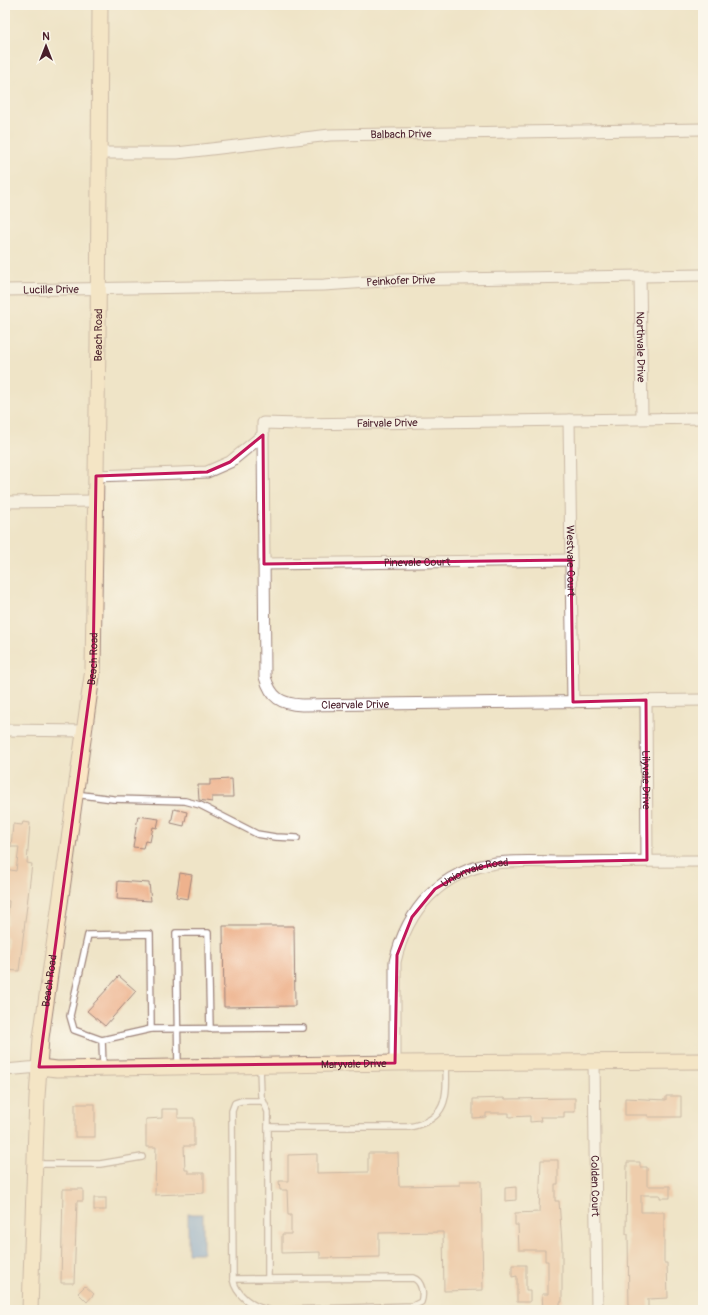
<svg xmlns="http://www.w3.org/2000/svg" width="708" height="1315" font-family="Pangolin,sans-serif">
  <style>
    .water { fill: #6e9ed8; stroke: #5c5e82 }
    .building { fill: #eeb28d }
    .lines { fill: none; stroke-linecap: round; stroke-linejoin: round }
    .lane-casing { stroke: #9c8279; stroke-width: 8 }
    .street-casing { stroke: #9c8279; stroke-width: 13 }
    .secondary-casing { stroke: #9c8279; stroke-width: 17 }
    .lane { stroke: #fff; stroke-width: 5.5 }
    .street { stroke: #fff; stroke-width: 11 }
    .secondary { stroke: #fbe6c4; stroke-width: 15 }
    .marked { fill: none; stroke: #c2185b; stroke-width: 3; stroke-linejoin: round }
    .labels { text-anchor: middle; stroke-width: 3; stroke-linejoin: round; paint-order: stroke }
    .street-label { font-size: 11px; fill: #4a1f2b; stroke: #fbf7ec }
  </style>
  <rect width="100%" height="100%" fill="#fbf7ec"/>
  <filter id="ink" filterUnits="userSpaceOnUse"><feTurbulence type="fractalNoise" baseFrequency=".025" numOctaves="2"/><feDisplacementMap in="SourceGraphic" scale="8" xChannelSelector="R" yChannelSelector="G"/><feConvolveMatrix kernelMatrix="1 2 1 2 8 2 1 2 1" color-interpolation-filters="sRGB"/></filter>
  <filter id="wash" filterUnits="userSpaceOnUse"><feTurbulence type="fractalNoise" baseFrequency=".012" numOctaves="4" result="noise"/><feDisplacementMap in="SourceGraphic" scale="16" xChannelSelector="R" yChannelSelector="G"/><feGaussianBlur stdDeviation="0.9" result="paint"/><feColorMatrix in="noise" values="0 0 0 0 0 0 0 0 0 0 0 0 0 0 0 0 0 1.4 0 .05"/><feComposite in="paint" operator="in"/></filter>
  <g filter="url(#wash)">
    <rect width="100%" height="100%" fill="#efe4c7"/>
    <rect class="water" x="188" y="1214" width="15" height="39"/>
    <g id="blocks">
      <g class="building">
        <polygon points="232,779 233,797 212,797 212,802 199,800 198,785 210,785 210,780"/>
        <polygon points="174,809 187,812 184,826 171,823"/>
        <polygon points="138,816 159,819 157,828 153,827 150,842 145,841 143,848 133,847"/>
        <polygon points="23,822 30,823 27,863 32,864 19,971 5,970 8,938 5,937 5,924 7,924 9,901 5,900 5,869 16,871 19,847 11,847 13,824 22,825"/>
        <polygon points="180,873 192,875 188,899 176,897"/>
        <polygon points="118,881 149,883 151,901 117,899"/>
        <polygon points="223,926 294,926 295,1006 224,1007"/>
        <polygon points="119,976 136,991 105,1026 87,1011"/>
        <polygon points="666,1096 681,1096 681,1117 648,1117 648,1115 625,1115 625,1098 666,1100"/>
        <polygon points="505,1098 505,1099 575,1098 575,1112 564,1112 564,1117 540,1117 541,1121 530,1122 530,1116 509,1117 509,1113 486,1113 486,1117 473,1118 473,1099"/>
        <rect x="75" y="1104" width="20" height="33"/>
        <polygon points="162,1109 178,1109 178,1118 194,1118 194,1146 184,1146 185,1170 188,1170 188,1173 204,1173 204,1193 155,1195 156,1147 146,1147 146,1119 162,1118"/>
        <polygon points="368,1153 398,1153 399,1186 460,1185 460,1181 481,1181 483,1290 444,1291 443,1232 379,1233 379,1257 320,1258 320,1252 282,1253 282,1234 291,1234 291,1215 288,1215 287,1190 280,1190 279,1181 288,1181 288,1155 317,1154 317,1173 368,1172"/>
        <polygon points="541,1160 558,1160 558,1184 555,1184 555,1201 559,1201 562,1243 562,1302 560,1302 560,1310 543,1310 542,1294 548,1294 548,1261 545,1261 545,1250 519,1250 518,1225 515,1225 515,1213 539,1212"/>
        <polygon points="627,1162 640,1162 640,1167 647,1167 647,1186 670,1186 670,1198 660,1198 660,1195 641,1195 641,1212 664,1212 664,1263 667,1263 668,1298 648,1299 648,1310 629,1310 628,1234 626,1234"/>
        <polygon points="516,1187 516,1200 505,1201 505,1188"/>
        <polygon points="63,1189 83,1189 83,1201 77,1201 74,1283 61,1283"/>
        <rect x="94" y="1198" width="12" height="12"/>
        <polygon points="512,1265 526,1265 526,1290 530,1290 530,1302 517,1302 517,1276 512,1277"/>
        <polygon points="85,1286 94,1294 87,1302 78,1293"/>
      </g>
    </g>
  </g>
  <g filter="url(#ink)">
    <use href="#blocks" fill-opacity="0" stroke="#9c8279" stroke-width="1"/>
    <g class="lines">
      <defs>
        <g id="lane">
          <polyline points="75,794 113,799 185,801 200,805 257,834 275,837 297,838"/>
          <polyline points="102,1040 151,1029 303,1028"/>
          <polyline points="260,1066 261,1096 268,1112 268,1278"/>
          <polyline points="103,1067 102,1040 74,1030 70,1016 88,935 150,934 151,1029"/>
          <polyline points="178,1067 176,933 208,933 210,1029"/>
          <path d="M262 1101H241L235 1103 232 1111 233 1279C236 1295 252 1307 268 1310"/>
          <path d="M268 1127H409C448 1120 447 1097 446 1064"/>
          <polyline points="35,1164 100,1164 142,1157"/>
          <path d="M233 1279 413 1278C422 1281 424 1294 421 1302L413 1306 288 1310"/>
        </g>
        <g id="street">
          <path id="s1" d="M99 153H177L330 135 703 129"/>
          <path id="s2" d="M640 276 642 418"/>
          <path id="s3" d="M5 290 324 285 398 280 703 275"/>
          <path id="s4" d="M569 420 573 702"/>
          <path id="s5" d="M263 435 265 677C271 698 281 704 302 705L703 700"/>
          <path id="s6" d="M96 476 207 472 230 462 263 435V423L299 424 703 418"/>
          <polyline points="5,502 95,501"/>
          <path id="s7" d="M264 564 571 560"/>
          <path id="s8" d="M646 700 647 860"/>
          <polyline points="5,730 84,731"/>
          <path id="s9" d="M594 1062 597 1310"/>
          <path id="s10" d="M395 1063V962C407 909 441 871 496 863 519 860 544 862 566 862 612 861 657 861 703 861"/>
          <polyline points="5,1070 39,1067"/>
        </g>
        <g id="secondary">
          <path id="s11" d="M39 1067 57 1069 395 1063 703 1061"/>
          <path id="s12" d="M30 1310 37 1097 41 1038 93 669 98 344 100 5"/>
        </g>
      </defs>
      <use href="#lane" class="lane-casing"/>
      <use href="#street" class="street-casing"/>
      <use href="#secondary" class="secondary-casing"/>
      <use href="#lane" class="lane"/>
      <use href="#street" class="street"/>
      <use href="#secondary" class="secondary"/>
    </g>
  </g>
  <path d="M0 0H708V1315H0ZM263 435 264 564 571 560 573 702 646 700 647 860 499 863 466 871 435 889 412 917 397 955 395 1063 39 1067 93 669 96 476 207 472 230 462Z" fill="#efe4c7" fill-opacity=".55" fill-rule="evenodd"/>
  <path class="marked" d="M263 435 264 564 571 560 573 702 646 700 647 860 499 863 466 871 435 889 412 917 397 955 395 1063 39 1067 93 669 96 476 207 472 230 462Z"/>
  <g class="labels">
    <g class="street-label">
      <text dy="4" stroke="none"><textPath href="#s1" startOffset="303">Balbach Drive</textPath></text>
      <text dy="4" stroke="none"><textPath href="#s3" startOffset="396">Peinkofer Drive</textPath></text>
      <text dy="4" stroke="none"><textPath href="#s3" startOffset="46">Lucille Drive</textPath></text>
      <text dy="4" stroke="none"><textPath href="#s12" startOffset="979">Beach Road</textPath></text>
      <text dy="4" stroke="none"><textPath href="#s2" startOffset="71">Northvale Drive</textPath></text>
      <text dy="4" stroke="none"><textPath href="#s6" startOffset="315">Fairvale Drive</textPath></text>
      <text dy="4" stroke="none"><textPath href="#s4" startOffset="141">Westvale Court</textPath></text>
      <text dy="4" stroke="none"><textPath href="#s7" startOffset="153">Pinevale Court</textPath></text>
      <text dy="4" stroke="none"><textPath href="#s12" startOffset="655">Beach Road</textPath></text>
      <text dy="4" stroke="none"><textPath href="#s5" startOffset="346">Clearvale Drive</textPath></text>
      <text dy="4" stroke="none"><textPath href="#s8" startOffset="80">Lilyvale Drive</textPath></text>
      <text dy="4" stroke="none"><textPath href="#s10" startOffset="229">Unionvale Road</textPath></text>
      <text dy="4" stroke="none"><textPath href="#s12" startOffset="330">Beach Road</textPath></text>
      <text dy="4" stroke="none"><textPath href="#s11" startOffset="315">Maryvale Drive</textPath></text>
      <text dy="4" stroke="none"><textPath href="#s9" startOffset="124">Colden Court</textPath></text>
    </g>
  </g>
  <rect width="708" height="1315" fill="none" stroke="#fbf7ec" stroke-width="20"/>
  <g transform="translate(46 46)" stroke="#fbf7ec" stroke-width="3" paint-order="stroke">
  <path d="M0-3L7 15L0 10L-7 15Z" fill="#4a1f2b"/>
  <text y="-6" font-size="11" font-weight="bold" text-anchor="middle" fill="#4a1f2b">N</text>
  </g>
</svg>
